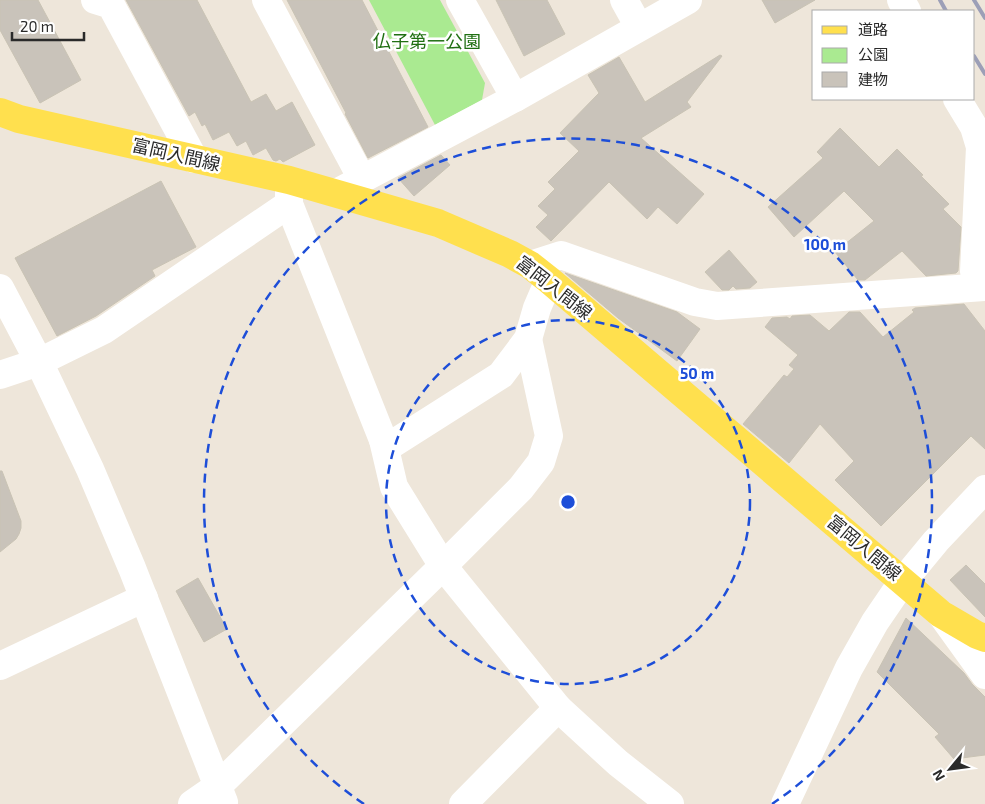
<svg xmlns="http://www.w3.org/2000/svg" width="985" height="804" font-family="'Exo 2','Noto Sans JP',sans-serif">
  <style>
    .green { fill: #aaea91 }
    .building { fill: #c9c3ba; stroke: #c9c3b4 }
    .lines { fill: none; stroke-linecap: round; stroke-linejoin: round }
    .minor { stroke: #fff; stroke-width: 28 }
    .major { stroke: #ffe04e; stroke-width: 28 }
    .rail { stroke: #9c9fb7; stroke-width: 4 }
    .ring { fill: none; stroke: #1d4ed8; stroke-width: 2.5; stroke-dasharray: 9 6 }
    .labels { text-anchor: middle; stroke-width: 5; stroke-linejoin: round; paint-order: stroke }
    .park-label { font-size: 18px; fill: #206f12; stroke: #fff }
    .street-label { font-size: 18px; fill: #2a2a2a; stroke: #fff }
    .centre { fill: #1d4ed8; stroke: #fff; stroke-width: 2.5 }
    .ring-label { font-size: 15px; text-anchor: middle; font-weight: bold; fill: #1d4ed8; stroke: #fff; stroke-width: 5; stroke-linejoin: round; paint-order: stroke }
  </style>
  <rect width="100%" height="100%" fill="#eee6da"/>
  <polygon class="green" points="369,0 440,0 485,83 482,100 435,125"/>
  <g class="building">
    <polygon points="0,0 38,0 81,80 40,103 0,30"/>
    <polygon points="126,0 197,0 251,102 266,94 276,111 292,102 315,145 283,162 280,159 276,161 273,160 266,148 253,155 246,141 237,146 229,132 213,140 205,124 202,126 195,112 189,116"/>
    <polygon points="287,0 362,0 428,127 368,158 345,114 346,113"/>
    <polygon points="496,0 547,0 565,34 524,56"/>
    <polygon points="762,0 815,0 775,23"/>
    <polygon points="720,55 722,56 687,102 691,107 641,138 704,194 677,224 658,207 647,219 609,182 551,241 536,227 548,215 538,206 555,189 548,182 579,151 560,133 599,93 588,75 619,57 645,102"/>
    <polygon points="840,128 879,167 897,149 923,175 921,176 949,204 943,209 961,227 958,271 956,273 926,276 902,251 865,280 858,280 835,252 874,221 844,191 794,237 768,207 823,158 817,152"/>
    <polygon points="441,155 450,165 414,196 398,178"/>
    <polygon points="161,181 196,247 152,270 155,276 96,316 57,336 15,258"/>
    <polygon points="729,250 757,282 750,288 736,289 733,286 729,290 722,290 705,272"/>
    <polygon points="565,273 677,312 700,329 677,361 618,318"/>
    <polygon points="964,304 985,331 985,449 971,436 881,526 835,480 854,461 820,424 789,463 743,424 784,375 787,377 794,369 789,365 798,355 765,327 772,318 787,317 790,319 792,316 810,315 829,331 849,312 860,312 883,337 914,312 912,310 915,308"/>
    <polygon points="0,471 2,471 21,521 21,528 19,534 16,539 0,552"/>
    <polygon points="966,565 985,584 985,617 950,580"/>
    <polygon points="198,578 227,629 204,642 176,591"/>
    <polygon points="906,618 964,673 972,684 985,697 985,755 954,759 935,737 939,734 877,672"/>
  </g>
  <g class="lines">
    <g class="minor">
      <polyline points="95,0 111,5 194,159"/>
      <polyline points="266,0 362,179"/>
      <polyline points="460,0 515,98"/>
      <polyline points="624,0 639,27"/>
      <polyline points="901,0 907,11"/>
      <polyline points="957,99 974,127 980,147 974,272 985,287"/>
      <polyline points="336,193 515,98 688,0"/>
      <polyline points="289,204 383,440 394,487 443,566 558,708 618,763 670,804"/>
      <polyline points="530,265 561,255 695,302 717,306 985,287"/>
      <polyline points="0,288 39,362 90,469 132,568 224,802"/>
      <polyline points="0,375 39,362 104,330 289,204 289,188"/>
      <polyline points="383,440 394,443 501,375 528,339 537,308 549,280"/>
      <polyline points="941,614 985,675"/>
      <polyline points="0,666 144,598"/>
      <polyline points="192,804 218,786 443,566 521,488 541,462 549,436 528,339"/>
      <polyline points="463,804 558,708"/>
      <polyline points="785,804 849,668 875,622 903,581 936,541 985,489"/>
    </g>
    <polyline class="major" points="0,112 19,119 289,180 438,223 510,254 530,265 549,280 941,614 977,635 985,638"/>
    <g class="rail">
      <polyline points="940,0 946,11"/>
      <polyline points="974,0 985,18"/>
      <polyline points="974,56 985,74"/>
    </g>
  </g>
  <g class="ring">
    <circle cx="568" cy="502" r="182"/>
    <path d="M364 804A364 364 0 1 1 772 804"/>
  </g>
  <g class="labels">
    <g class="park-label">
      <text x="427" y="48">仏子第一公園</text>
    </g>
    <g class="street-label">
      <text transform="translate(176 155) rotate(13)" y="6">富岡入間線</text>
      <text transform="translate(554 288) rotate(38)" y="6">富岡入間線</text>
      <text transform="translate(864 548) rotate(40)" y="6">富岡入間線</text>
    </g>
  </g>
  <circle cx="568" cy="502" r="8" class="centre"/>
  <g class="ring-label">
    <text x="825" y="250">100 m</text>
    <text x="697" y="379">50 m</text>
  </g>
  <rect x="812" y="10" width="162" height="90" fill="#ffffff" stroke="#aaaaaa"/>
  <rect x="822" y="26" width="25" height="8" fill="#ffe04e" stroke="#aaaaaa"/>
  <text x="858" y="35" font-size="15" fill="#2a2a2a">道路</text>
  <rect x="822" y="48" width="25" height="15" fill="#aaea91" stroke="#aaaaaa"/>
  <text x="858" y="60" font-size="15" fill="#2a2a2a">公園</text>
  <rect x="822" y="72" width="25" height="15" fill="#c9c3ba" stroke="#aaaaaa"/>
  <text x="858" y="85" font-size="15" fill="#2a2a2a">建物</text>
  <g transform="translate(950 769) rotate(241)" stroke="#ffffff" stroke-width="4" paint-order="stroke">
  <path d="M0-4L9 19L0 12L-9 19Z" fill="#2a2a2a"/>
  <text y="-8" font-size="14" font-weight="bold" text-anchor="middle" fill="#2a2a2a">N</text>
  </g>
  <path d="M12 32v8h72v-8" fill="none" stroke="#2a2a2a" stroke-width="2.5"/>
  <text x="20" y="32" font-size="15" fill="#2a2a2a" stroke="#ffffff" stroke-width="4" paint-order="stroke">20 m</text>
</svg>
